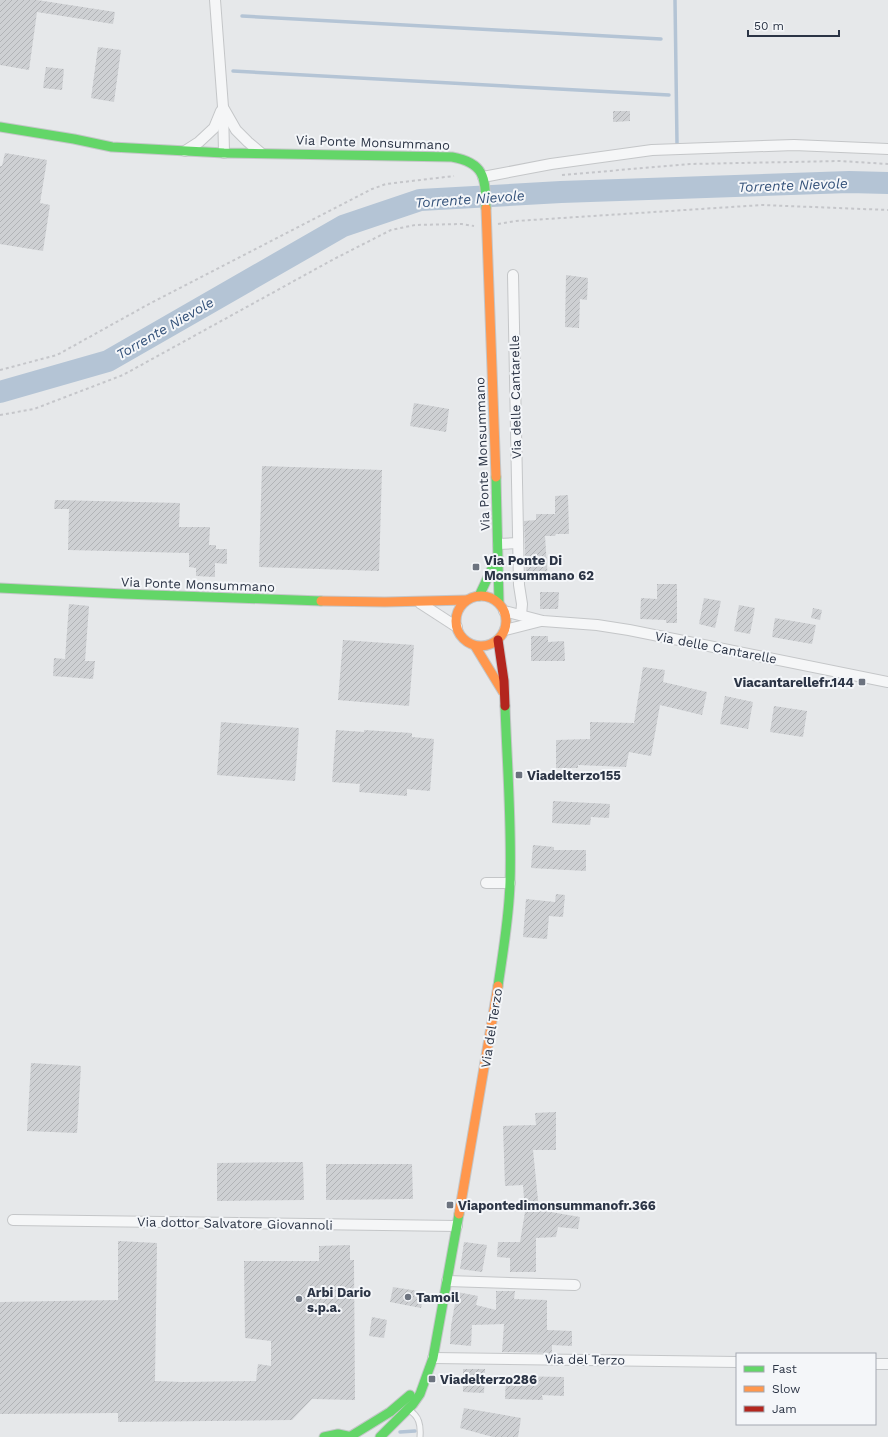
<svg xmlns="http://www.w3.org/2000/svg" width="888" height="1437" font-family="'Work Sans',sans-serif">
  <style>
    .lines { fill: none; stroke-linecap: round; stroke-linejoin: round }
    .stream { stroke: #b4c4d5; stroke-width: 3.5 }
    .river { stroke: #b4c4d5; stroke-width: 22 }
    .building { fill: url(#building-hatch) }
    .lane-casing { stroke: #c4c6c8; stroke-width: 7 }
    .street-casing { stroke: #c4c6c8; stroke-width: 12 }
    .fast-casing { stroke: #c4c6c8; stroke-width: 11 }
    .slow-casing { stroke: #c4c6c8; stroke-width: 11 }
    .jam-casing { stroke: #c4c6c8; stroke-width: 11 }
    .path { stroke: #c5c6ca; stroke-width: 2; stroke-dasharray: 3 3; stroke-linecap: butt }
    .lane { stroke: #f5f6f7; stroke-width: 5 }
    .street { stroke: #f5f6f7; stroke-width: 10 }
    .fast { stroke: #63d668; stroke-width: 9 }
    .slow { stroke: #ff974d; stroke-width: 9 }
    .jam { stroke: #b3261e; stroke-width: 9 }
    .poi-dot { fill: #6c737f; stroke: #f4f6f9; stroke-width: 1.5 }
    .labels { text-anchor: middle; stroke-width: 4; stroke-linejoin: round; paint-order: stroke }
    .street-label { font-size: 13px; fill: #2b3445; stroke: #f4f6f9 }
    .poi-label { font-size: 13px; font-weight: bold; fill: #2b3445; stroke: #f4f6f9; text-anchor: start }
    .water-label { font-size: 14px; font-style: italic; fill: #34527a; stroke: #f4f6f9 }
  </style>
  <defs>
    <pattern id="building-hatch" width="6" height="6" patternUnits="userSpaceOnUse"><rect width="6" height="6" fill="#ced0d3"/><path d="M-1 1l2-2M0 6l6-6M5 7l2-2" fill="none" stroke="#b1b3b6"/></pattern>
  </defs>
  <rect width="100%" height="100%" fill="#e6e8ea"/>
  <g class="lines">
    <g class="stream">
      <polyline points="675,0 677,143"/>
      <polyline points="242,16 661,39"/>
      <polyline points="233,71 669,95"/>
      <polyline points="400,1432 415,1431"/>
    </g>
    <polyline class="river" points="0,392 108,361 343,226 420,200 561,192 849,182 888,183"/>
  </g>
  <g class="building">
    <polygon points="0,0 37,0 115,12 113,24 37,12 29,70 0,65"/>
    <polygon points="98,47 121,50 114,102 91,98"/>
    <polygon points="46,67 64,69 62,90 43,88"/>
    <polygon points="613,111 630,111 630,121 613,122"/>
    <polygon points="5,153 47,160 40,203 50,205 43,251 0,244 0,166 2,166"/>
    <polygon points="566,275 588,278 587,300 580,299 579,328 565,327"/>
    <polygon points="414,403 449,409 446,432 410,426"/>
    <polygon points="262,466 382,470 379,571 259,567"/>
    <polygon points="568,495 569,534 556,534 555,536 545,536 548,581 534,582 534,578 526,579 524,521 536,520 536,514 555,514 555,496"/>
    <polygon points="55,500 180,503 179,527 210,527 209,545 216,545 216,549 227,549 227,564 215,563 215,577 196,576 196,568 189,567 189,553 68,550 69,509 54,509"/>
    <polygon points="657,584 677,584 677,623 666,623 666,620 640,619 641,598 657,599"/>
    <polygon points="540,592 559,592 558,609 540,609"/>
    <polygon points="704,598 721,601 715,628 699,624"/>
    <polygon points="69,604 89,606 85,661 95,661 93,679 53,676 54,658 65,659"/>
    <polygon points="739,605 755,608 750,634 734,631"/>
    <polygon points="813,608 822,610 820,620 811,618"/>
    <polygon points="775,618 816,625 812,644 772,637"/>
    <polygon points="531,636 548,636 548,642 564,641 565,661 531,661"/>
    <polygon points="343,640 414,645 409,706 338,700"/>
    <polygon points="643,667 665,670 663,682 707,692 702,715 660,705 651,756 629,752 626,767 578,765 578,768 556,768 556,740 590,739 590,722 634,723"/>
    <polygon points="725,696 753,702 748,729 720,724"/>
    <polygon points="774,706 807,711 803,737 770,732"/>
    <polygon points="221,722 299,728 295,781 217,775"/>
    <polygon points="336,730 364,732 364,730 412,733 412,737 434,739 430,791 407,789 407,796 359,792 360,784 332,782"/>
    <polygon points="553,801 610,804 609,818 591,817 590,825 552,823"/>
    <polygon points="533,845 554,847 554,850 586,850 586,871 531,868"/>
    <polygon points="556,894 565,895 563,917 549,916 547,939 523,937 526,899 555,902"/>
    <polygon points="31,1063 81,1066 77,1133 27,1131"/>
    <polygon points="556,1112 556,1150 533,1150 539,1210 580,1217 578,1229 558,1227 556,1237 536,1238 536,1272 510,1272 510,1258 497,1257 498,1242 520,1242 525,1212 523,1185 505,1186 503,1126 536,1125 535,1113"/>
    <polygon points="303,1162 304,1200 217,1201 217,1163"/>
    <polygon points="326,1164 412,1164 413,1199 326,1200"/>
    <polygon points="118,1241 157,1243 155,1381 182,1382 256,1381 258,1364 271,1366 271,1341 245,1338 244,1261 319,1261 319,1246 350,1245 350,1260 354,1260 355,1400 312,1399 292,1420 118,1422 118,1413 0,1414 0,1302 118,1300"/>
    <polygon points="464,1242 487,1245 482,1272 460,1269"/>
    <polygon points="393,1287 424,1292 421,1308 390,1302"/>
    <polygon points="496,1291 515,1291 514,1299 547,1300 547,1330 572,1331 572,1346 552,1345 552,1353 502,1352 504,1324 472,1325 471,1346 450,1344 451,1326 457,1292 478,1296 476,1305 496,1310"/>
    <polygon points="372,1317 387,1320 384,1338 369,1336"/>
    <polygon points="463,1369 485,1369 484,1393 463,1392"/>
    <polygon points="506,1376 564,1377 564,1396 542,1395 543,1400 505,1399"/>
    <polygon points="464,1408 521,1418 518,1437 493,1437 460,1428"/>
  </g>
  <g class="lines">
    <defs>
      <path id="lane" d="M409 1410C419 1416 421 1425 420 1437"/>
      <g id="street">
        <polyline points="215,0 223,107 224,153"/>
        <polyline points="224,109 236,130 248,142 261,153"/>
        <polyline points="185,151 199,142 214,128 221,111"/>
        <polyline points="483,177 551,164 652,150 794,145 888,149"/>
        <polyline points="513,275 519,585 522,604 521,615"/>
        <polyline points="498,544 518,543"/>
        <polyline points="420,603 457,627"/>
        <polyline points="504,611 543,621 597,625 629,630 888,682"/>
        <polyline points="505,630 541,621"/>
        <polyline points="486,883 510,883"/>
        <polyline points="13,1220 457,1226"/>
        <polyline points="447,1281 575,1285"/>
        <polyline points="433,1358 737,1362"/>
        <polyline points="875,1364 888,1364"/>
      </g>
      <g id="fast">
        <path d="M0 127 74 139 112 147 224 153 452 157C486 163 485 179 486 208"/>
        <polyline points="496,477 499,603"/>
        <polyline points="0,588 124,594 321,601"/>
        <polyline points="479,596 496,560"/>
        <path d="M498 986C503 952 509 918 510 883 512 824 507 764 505 706"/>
        <polyline points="351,1436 390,1412 410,1395"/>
        <polyline points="324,1437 338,1434 352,1437"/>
        <polyline points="380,1437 413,1404 420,1394 433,1358 459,1214"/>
      </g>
      <g id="slow">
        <polyline points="486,208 496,477"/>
        <circle cx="481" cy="621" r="25"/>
        <polyline points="321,601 385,602 467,600"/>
        <polyline points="475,646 503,692"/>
        <polyline points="459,1214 498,986"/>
      </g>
      <polyline id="jam" points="498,640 504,681 505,706"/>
    </defs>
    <use href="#lane" class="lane-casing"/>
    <use href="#street" class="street-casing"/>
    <use href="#fast" class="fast-casing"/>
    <use href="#slow" class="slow-casing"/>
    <use href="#jam" class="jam-casing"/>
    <g class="path">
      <polyline points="562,175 690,164 840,161 888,164"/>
      <polyline points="498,224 516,221 762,205 888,210"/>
      <polyline points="0,370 57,355 149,304 372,189 386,184 454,176"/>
      <polyline points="0,415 34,409 123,375 334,259 391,230 415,225 462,224 474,226"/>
    </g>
    <use href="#lane" class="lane"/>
    <use href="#street" class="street"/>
    <use href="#fast" class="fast"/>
    <use href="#slow" class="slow"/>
    <use href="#jam" class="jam"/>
  </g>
  <g class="poi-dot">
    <rect x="472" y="563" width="8" height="8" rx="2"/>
    <rect x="858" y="678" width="8" height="8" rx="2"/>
    <rect x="515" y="771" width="8" height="8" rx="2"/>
    <rect x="446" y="1201" width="8" height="8" rx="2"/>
    <circle cx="408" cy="1297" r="4"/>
    <circle cx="299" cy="1299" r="4"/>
    <rect x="428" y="1375" width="8" height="8" rx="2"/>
  </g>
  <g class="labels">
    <g class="street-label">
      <text transform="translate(373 142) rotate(2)" y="5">Via Ponte Monsummano</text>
      <text transform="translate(515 397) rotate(-91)" y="5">Via delle Cantarelle</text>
      <text transform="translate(482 454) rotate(-92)" y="5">Via Ponte Monsummano</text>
      <text transform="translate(198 584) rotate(2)" y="5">Via Ponte Monsummano</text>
      <text transform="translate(716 647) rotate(11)" y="5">Via delle Cantarelle</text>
      <text transform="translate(491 1028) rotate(-81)" y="5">Via del Terzo</text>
      <text transform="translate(235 1223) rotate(1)" y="5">Via dottor Salvatore Giovannoli</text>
      <text transform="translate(585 1359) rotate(1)" y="5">Via del Terzo</text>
    </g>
    <g class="poi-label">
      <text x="484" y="565">Via Ponte Di<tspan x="484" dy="15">Monsummano 62</tspan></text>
      <text x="854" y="687" text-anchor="end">Viacantarellefr.144</text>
      <text x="527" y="780">Viadelterzo155</text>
      <text x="458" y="1210">Viapontedimonsummanofr.366</text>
      <text x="307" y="1297">Arbi Dario<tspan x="307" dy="15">s.p.a.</tspan></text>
      <text x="416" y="1302">Tamoil</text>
      <text x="440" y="1384">Viadelterzo286</text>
    </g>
    <g class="water-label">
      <text transform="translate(793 185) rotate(-2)" y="5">Torrente Nievole</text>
      <text transform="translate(470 199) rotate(-4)" y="5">Torrente Nievole</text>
      <text transform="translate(165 328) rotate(-30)" y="5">Torrente Nievole</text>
    </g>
  </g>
  <rect x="736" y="1353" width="140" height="72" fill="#f4f6f9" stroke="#a4a8b1"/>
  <rect x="744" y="1366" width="20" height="6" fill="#63d668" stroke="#a4a8b1"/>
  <text x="772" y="1373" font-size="12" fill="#2b3445">Fast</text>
  <rect x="744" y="1386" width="20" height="6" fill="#ff974d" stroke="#a4a8b1"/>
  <text x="772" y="1393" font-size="12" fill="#2b3445">Slow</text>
  <rect x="744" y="1406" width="20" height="6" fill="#b3261e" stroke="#a4a8b1"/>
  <text x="772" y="1413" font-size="12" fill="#2b3445">Jam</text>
  <path d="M748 30v6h91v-6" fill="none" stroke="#2b3445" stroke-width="2"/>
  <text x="754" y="30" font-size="12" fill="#2b3445" stroke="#f4f6f9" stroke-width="3" paint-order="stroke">50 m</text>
</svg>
